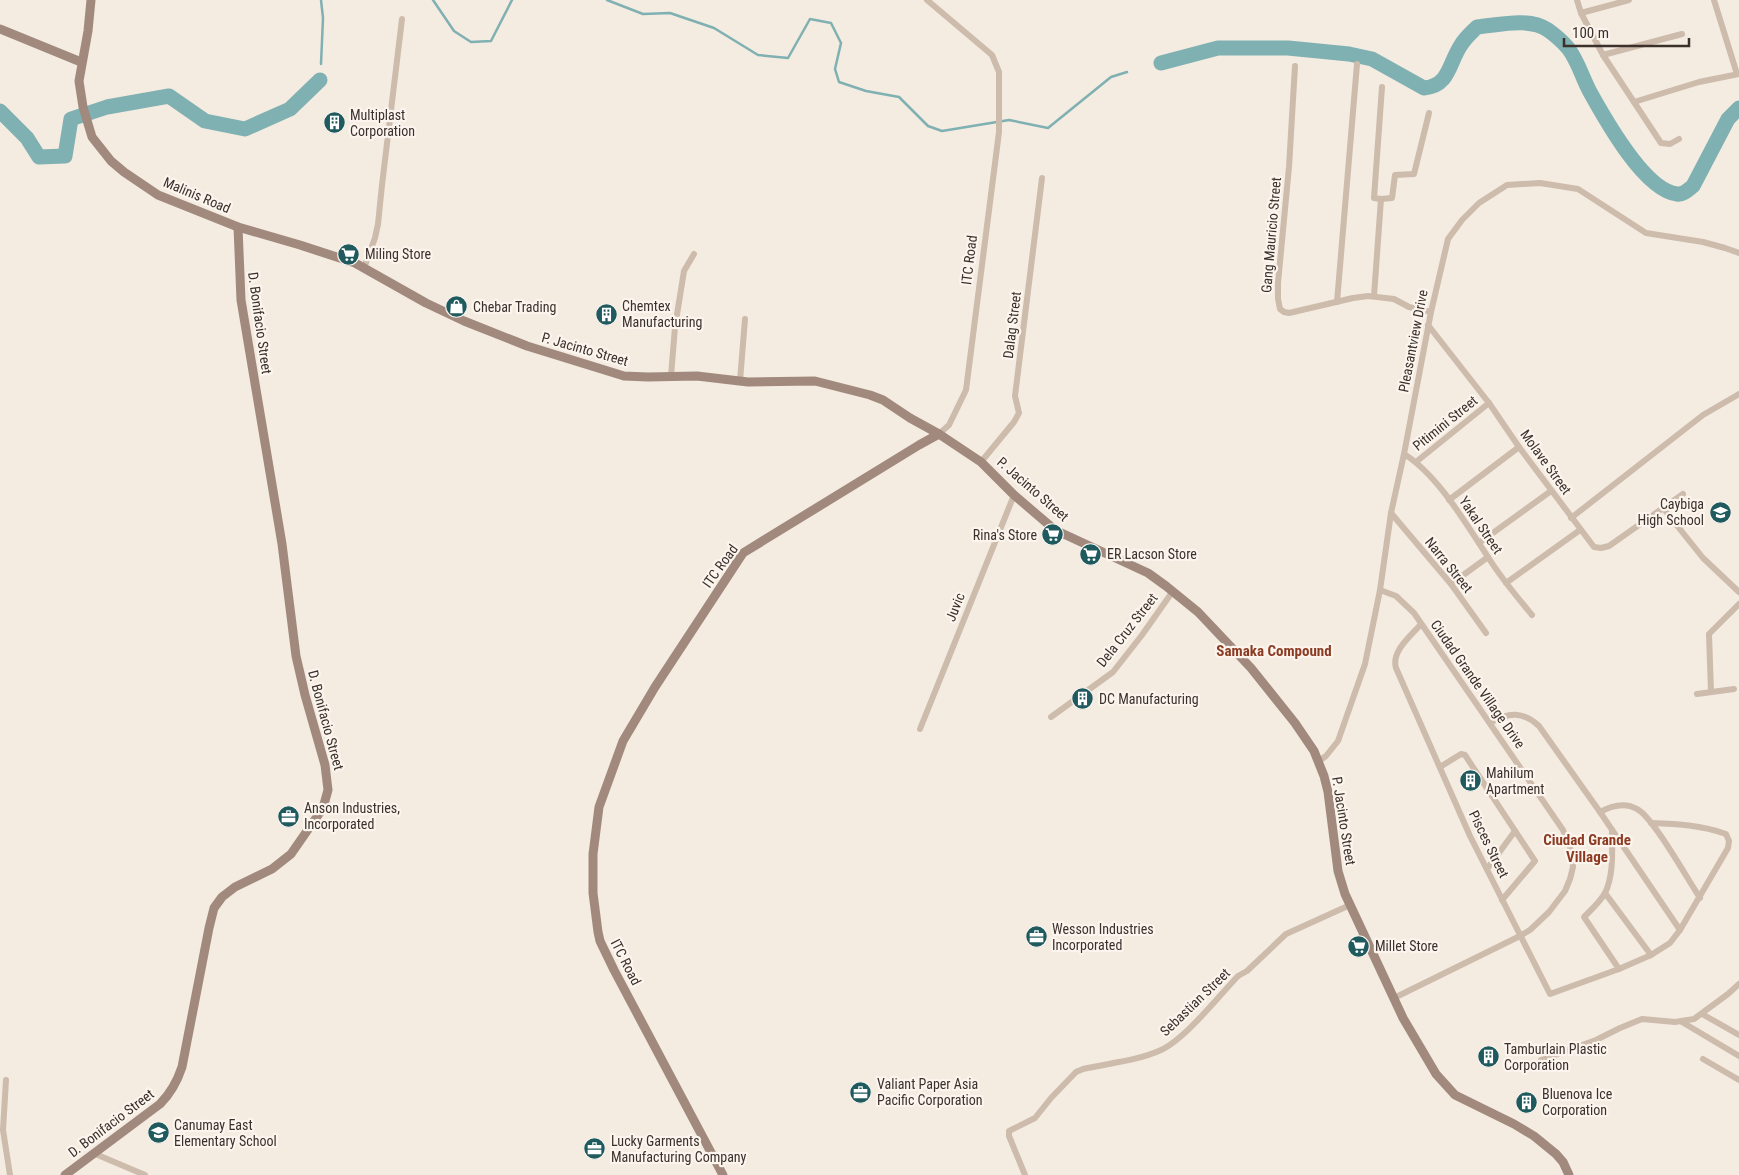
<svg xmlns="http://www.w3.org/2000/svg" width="1739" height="1175" font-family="'Roboto Condensed',sans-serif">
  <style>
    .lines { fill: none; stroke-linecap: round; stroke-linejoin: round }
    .stream { stroke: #7fb0b2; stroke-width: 2.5 }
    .river { stroke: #7fb0b2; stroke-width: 15 }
    .street { stroke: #cdbbac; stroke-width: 6 }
    .secondary { stroke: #a18a7d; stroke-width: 9 }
    .labels { text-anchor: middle; stroke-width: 4.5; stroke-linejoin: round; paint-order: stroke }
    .poi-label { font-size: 14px; fill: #3b302b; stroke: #fbf5ee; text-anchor: start }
    .street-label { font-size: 14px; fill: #3b302b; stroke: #fbf5ee }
    .neighbourhood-label { font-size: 15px; font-weight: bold; fill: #8c3b22; stroke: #fbf5ee }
  </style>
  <rect width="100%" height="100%" fill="#f4ebe1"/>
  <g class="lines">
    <g class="stream">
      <polyline points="321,0 323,18 321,64"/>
      <polyline points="433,0 454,31 471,42 491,41 512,0"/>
      <polyline points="607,0 643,14 670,13 714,28 758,55 788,58 810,19 831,23 841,43 835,69 839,82 866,91 899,97 928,126 942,131 1009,120 1048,128 1111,77 1127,72"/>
    </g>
    <g class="river">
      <path d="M1161 63 1218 48H1288L1349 54 1372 59 1424 88C1450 86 1449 62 1461 45 1465 38 1472 32 1477 27 1499 25 1529 17 1548 30 1555 35 1562 41 1568 48 1578 61 1582 77 1590 92 1605 119 1644 190 1677 194 1683 195 1688 190 1693 186L1728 119 1739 108"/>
      <polyline points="0,111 27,138 39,157 65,156 71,119 107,107 169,96 205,121 245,129 290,109 320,80"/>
    </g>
    <g class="street">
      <polyline points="927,0 992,55 999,72 999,132 966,390 949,425 939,434"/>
      <polyline points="1577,0 1581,13 1603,55 1661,143 1670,144 1679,139"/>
      <polyline points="1714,0 1737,74"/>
      <polyline points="1581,13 1629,0"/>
      <polyline points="1603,55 1682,34"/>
      <polyline points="1295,66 1289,167 1278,283 1278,299 1280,309 1284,312 1289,313 1353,298 1368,296 1394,299 1409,307 1431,312"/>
      <polyline points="1634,102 1699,82 1739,74"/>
      <polyline points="1381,199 1392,198 1395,175 1414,174 1429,113"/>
      <polyline points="364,268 375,238 378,224 382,185 402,19"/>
      <polyline points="1374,296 1381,199 1374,198 1382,87"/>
      <polyline points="1337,302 1357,64"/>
      <polyline points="1428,325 1489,403 1519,447 1594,547 1601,548 1609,546 1683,494"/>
      <polyline points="671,376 675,327 684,271 694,254"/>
      <polyline points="740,381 745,319"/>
      <path d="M1404 454C1438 475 1466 524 1488 557 1501 578 1517 597 1532 615"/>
      <polyline points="981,462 1014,422 1019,413 1015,396 1042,178"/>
      <polyline points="1416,462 1489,403"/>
      <polyline points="1449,500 1519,447"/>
      <polyline points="1663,508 1703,558 1739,592"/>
      <polyline points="1391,513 1451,584 1486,633"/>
      <polyline points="1571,518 1703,415 1739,394"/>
      <polyline points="1479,543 1551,491"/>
      <polyline points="1506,583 1580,530"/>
      <polyline points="1451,584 1488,557"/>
      <polyline points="1380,590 1396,596 1414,613 1563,830 1572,853 1573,867 1570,879 1565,891 1549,912 1530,930 1520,936 1394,998"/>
      <path d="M1421 624C1411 636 1391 651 1396 668L1470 836 1550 994 1619 969 1651 955 1670 943 1680 930 1728 848 1729 841 1726 834C1701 825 1677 824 1651 823"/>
      <polyline points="1711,692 1709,634 1739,604"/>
      <polyline points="1697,694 1734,689"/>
      <polyline points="1051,717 1113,672 1142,635 1173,591"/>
      <path d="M1490 723C1508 712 1523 711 1539 726L1600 812 1680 930"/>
      <polyline points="920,729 1014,495"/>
      <polyline points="1319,761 1326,756 1338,741 1365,664 1380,590 1391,513 1404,454 1431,312 1448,239 1462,220 1479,203 1507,185 1540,183 1578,189 1646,233 1703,242 1725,248 1739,253"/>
      <polyline points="1440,767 1461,754 1465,755 1535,861 1502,900"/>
      <path d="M1600 812C1611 806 1625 802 1637 809 1653 817 1688 880 1700 898"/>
      <path d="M1612 830C1612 850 1614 875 1605 893 1600 902 1591 910 1584 917L1619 969"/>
      <polyline points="1487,869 1515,831"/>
      <polyline points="1605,893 1651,955"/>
      <polyline points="1702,1014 1739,1035"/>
      <polyline points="1682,1022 1739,1056"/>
      <polyline points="1703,1059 1739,1080"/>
      <polyline points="1541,1060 1596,1040 1620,1028 1642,1019 1675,1022 1694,1019 1728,994 1739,984"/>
      <polyline points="6,1080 3,1130 10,1175"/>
      <polyline points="93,1153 145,1175"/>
      <path d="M1025 1175 1009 1136V1131L1035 1118 1051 1098 1076 1072 1083 1069C1109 1063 1137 1061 1161 1050 1185 1039 1219 996 1238 976L1247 971 1286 934 1350 905"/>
    </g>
    <g class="secondary">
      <polyline points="91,0 88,31 79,81 83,107 92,137 111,161 124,172 158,195 238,227 300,245 355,263 426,303 464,321 527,346 624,376 648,377 697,376 748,382 815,381 870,395 883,400 910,418 939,434 981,462 1014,495 1055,530 1148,573 1166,586 1198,612 1251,668 1295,723 1314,751 1324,776 1328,792 1338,871 1345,894 1403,1018 1436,1074 1455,1095 1514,1124 1534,1136 1556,1154 1563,1162 1569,1175"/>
      <polyline points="0,29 81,62"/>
      <path d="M65 1175 160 1104C171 1093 177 1082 182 1067L209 928 214 908 222 897 235 887 272 869 291 854 323 808 328 790 325 765 305 695 296 656 282 544 241 300 238 227"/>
      <polyline points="723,1175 614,970 600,941 598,932 593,893 593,854 599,807 623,741 655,687 743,553 919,445 939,434"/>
    </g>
  </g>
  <defs>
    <symbol id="building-disc" viewBox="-11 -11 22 22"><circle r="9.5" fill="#1f5a5e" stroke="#fbf5ee"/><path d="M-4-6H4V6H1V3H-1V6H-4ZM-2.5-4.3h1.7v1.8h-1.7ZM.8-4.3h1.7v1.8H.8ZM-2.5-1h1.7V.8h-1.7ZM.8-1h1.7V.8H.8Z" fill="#fff"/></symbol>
    <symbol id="supermarket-disc" viewBox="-11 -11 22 22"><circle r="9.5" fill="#1f5a5e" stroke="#fbf5ee"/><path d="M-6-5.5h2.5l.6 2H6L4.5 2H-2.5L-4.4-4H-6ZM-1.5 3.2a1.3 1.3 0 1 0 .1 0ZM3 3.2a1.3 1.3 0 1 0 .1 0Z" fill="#fff"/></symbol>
    <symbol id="shop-disc" viewBox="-11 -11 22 22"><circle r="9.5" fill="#1f5a5e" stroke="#fbf5ee"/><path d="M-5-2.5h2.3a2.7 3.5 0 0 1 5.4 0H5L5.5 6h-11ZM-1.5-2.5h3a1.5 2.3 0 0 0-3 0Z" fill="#fff"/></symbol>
    <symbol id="school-disc" viewBox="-11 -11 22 22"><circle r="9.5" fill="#1f5a5e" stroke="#fbf5ee"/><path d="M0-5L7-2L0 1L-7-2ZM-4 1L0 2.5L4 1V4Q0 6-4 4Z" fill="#fff"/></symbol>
    <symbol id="office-disc" viewBox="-11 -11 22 22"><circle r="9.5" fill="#1f5a5e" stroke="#fbf5ee"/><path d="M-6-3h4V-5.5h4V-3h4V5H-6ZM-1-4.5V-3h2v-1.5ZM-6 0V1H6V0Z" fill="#fff"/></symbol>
  </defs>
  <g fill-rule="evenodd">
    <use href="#building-disc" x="322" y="110" width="25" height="25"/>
    <use href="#supermarket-disc" x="336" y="242" width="25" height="25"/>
    <use href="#shop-disc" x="444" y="294" width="25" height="25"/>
    <use href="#building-disc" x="594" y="302" width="25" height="25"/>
    <use href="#school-disc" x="1708" y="500" width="25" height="25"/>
    <use href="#supermarket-disc" x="1040" y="522" width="25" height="25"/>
    <use href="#supermarket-disc" x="1078" y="542" width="25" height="25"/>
    <use href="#building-disc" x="1070" y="686" width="25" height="25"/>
    <use href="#building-disc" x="1458" y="768" width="25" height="25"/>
    <use href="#office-disc" x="276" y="804" width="25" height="25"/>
    <use href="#office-disc" x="1024" y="924" width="25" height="25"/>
    <use href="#supermarket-disc" x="1346" y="934" width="25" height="25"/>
    <use href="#building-disc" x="1476" y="1044" width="25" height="25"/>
    <use href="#office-disc" x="848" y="1080" width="25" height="25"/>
    <use href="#building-disc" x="1514" y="1090" width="25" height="25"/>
    <use href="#school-disc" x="146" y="1120" width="25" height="25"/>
    <use href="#office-disc" x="582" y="1136" width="25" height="25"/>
  </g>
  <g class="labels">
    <g class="poi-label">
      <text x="350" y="120">Multiplast<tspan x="350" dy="16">Corporation</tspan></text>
      <text x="365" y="259">Miling Store</text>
      <text x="622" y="311">Chemtex<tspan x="622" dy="16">Manufacturing</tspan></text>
      <text x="473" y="312">Chebar Trading</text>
      <text x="1704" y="509" text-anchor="end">Caybiga<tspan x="1704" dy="16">High School</tspan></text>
      <text x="1037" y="540" text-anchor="end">Rina's Store</text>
      <text x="1107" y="559">ER Lacson Store</text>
      <text x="1099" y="704">DC Manufacturing</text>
      <text x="1486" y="778">Mahilum<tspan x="1486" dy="16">Apartment</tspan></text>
      <text x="304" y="813">Anson Industries,<tspan x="304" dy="16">Incorporated</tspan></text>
      <text x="1052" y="934">Wesson Industries<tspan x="1052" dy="16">Incorporated</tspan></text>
      <text x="1375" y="951">Millet Store</text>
      <text x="1504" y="1054">Tamburlain Plastic<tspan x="1504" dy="16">Corporation</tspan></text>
      <text x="877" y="1089">Valiant Paper Asia<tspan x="877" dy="16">Pacific Corporation</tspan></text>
      <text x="1542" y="1099">Bluenova Ice<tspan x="1542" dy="16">Corporation</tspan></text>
      <text x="174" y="1130">Canumay East<tspan x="174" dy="16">Elementary School</tspan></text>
      <text x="611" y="1146">Lucky Garments<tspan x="611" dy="16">Manufacturing Company</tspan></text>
    </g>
    <g class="street-label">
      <text transform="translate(197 195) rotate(23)" y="5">Malinis Road</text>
      <text transform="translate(1271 235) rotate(-85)" y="5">Gang Mauricio Street</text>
      <text transform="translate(969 260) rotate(-83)" y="5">ITC Road</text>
      <text transform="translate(260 323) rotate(82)" y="5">D. Bonifacio Street</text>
      <text transform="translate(1012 325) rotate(-83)" y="5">Dalag Street</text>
      <text transform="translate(1413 341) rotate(-79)" y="5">Pleasantview Drive</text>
      <text transform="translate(585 349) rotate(16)" y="5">P. Jacinto Street</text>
      <text transform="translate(1445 423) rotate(-39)" y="5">Pitimini Street</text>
      <text transform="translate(1546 462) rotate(54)" y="5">Molave Street</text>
      <text transform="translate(1033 489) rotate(41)" y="5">P. Jacinto Street</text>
      <text transform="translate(1481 525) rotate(56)" y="5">Yakal Street</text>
      <text transform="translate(1449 565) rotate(51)" y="5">Narra Street</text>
      <text transform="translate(720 566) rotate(-54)" y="5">ITC Road</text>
      <text transform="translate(955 607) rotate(-68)" y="5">Juvic</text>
      <text transform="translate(1127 630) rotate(-52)" y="5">Dela Cruz Street</text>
      <text transform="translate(1478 684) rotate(55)" y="5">Ciudad Grande Village Drive</text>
      <text transform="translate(326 720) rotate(75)" y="5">D. Bonifacio Street</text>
      <text transform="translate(1344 821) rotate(81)" y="5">P. Jacinto Street</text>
      <text transform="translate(1489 844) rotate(64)" y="5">Pisces Street</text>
      <text transform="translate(626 962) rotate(63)" y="5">ITC Road</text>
      <text transform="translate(1195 1002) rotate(-44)" y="5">Sebastian Street</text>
      <text transform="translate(111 1123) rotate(-37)" y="5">D. Bonifacio Street</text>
    </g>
    <g class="neighbourhood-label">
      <text x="1274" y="656">Samaka Compound</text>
      <text x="1587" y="845">Ciudad Grande<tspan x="1587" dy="17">Village</tspan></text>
    </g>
  </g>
  <path d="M1564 38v8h125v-8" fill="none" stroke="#3b302b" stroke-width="2.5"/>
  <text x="1572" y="38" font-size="15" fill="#3b302b" stroke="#fbf5ee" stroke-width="4" paint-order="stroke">100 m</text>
</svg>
